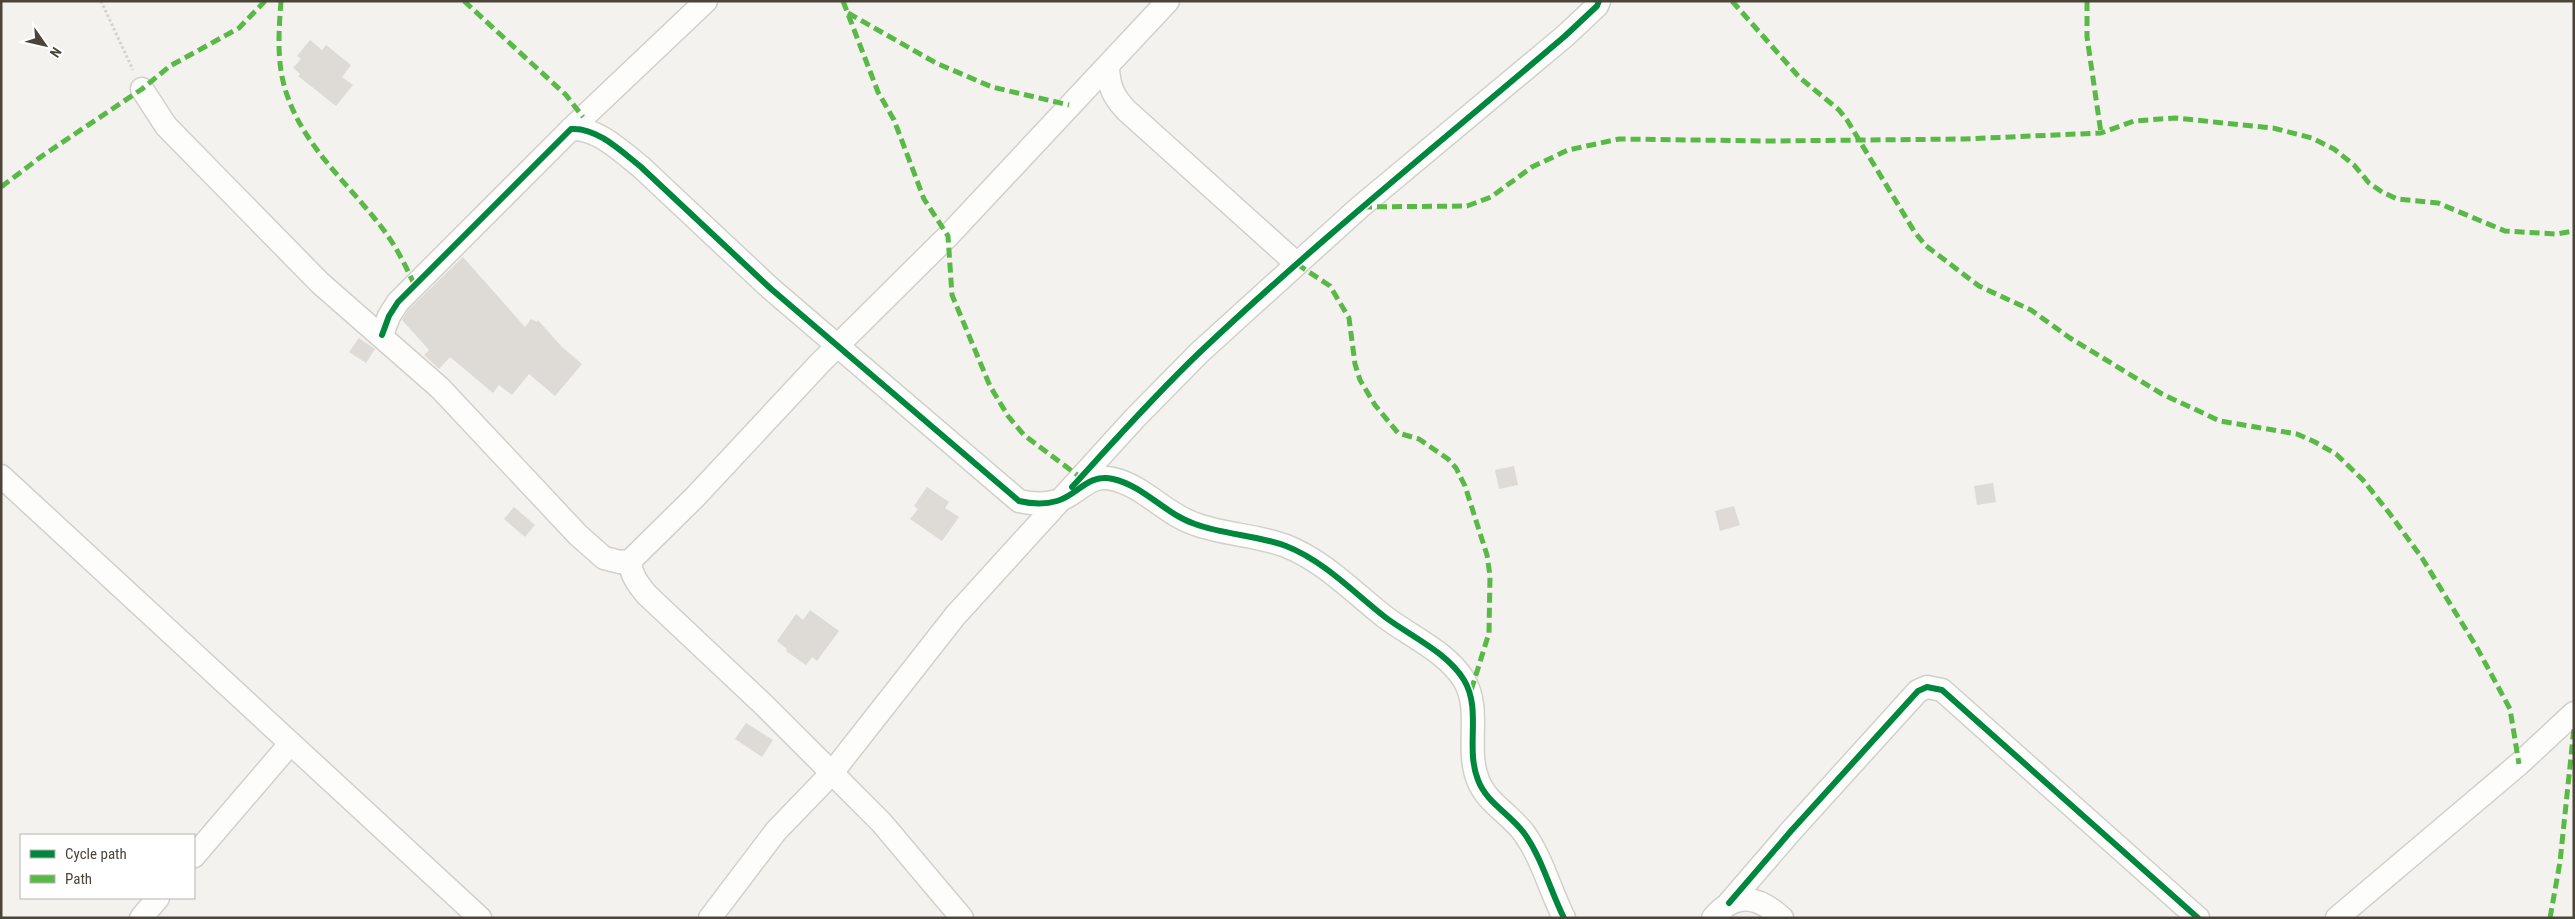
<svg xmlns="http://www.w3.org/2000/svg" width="2575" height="919" font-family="'Roboto Condensed',sans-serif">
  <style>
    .building { fill: #dedbd6 }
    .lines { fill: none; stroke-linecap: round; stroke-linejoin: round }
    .minor-casing { stroke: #d2d0cb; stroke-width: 25 }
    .path { stroke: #d3d2cc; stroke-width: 3; stroke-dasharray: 2.5 2.5; stroke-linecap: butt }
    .minor { stroke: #fdfdfc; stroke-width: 22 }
    .quiet { stroke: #58b947; stroke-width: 5; stroke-dasharray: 10 5; stroke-linecap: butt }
    .cycleway-casing { stroke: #fff; stroke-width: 9 }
    .cycleway { stroke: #00873e; stroke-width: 6 }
  </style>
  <rect width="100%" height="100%" fill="#f4f2ee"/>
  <g class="building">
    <polygon points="310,40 322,50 326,45 351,65 342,77 353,85 336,106 298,76 300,74 293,68 301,59 297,56"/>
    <polygon points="463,257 525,327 531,319 537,322 538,320 561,346 582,364 555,396 529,374 512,395 499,385 493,393 450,357 439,369 424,355 429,350 402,320 408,310"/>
    <polygon points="359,338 375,349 366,363 349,352"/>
    <polygon points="1514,466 1518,485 1499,489 1495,470"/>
    <polygon points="1993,483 1996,502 1977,505 1974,486"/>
    <polygon points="927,487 949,502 945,508 959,517 942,541 910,519 918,509 914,506"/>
    <polygon points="1734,506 1740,525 1720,531 1715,511"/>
    <polygon points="514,507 535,525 525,537 504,519"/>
    <polygon points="810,610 839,631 817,661 812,657 806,665 786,651 787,649 777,641 796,614 803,620"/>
    <polygon points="746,723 773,740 762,757 735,739"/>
  </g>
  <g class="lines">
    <defs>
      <g id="minor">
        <path d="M1108 68C1109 87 1113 96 1126 110L1297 264"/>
        <polyline points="142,89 166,126 320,283 440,388 578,535 604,558 620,562 630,561 695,497 820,363 948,236 1168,1"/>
        <polyline points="571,129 706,1"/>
        <path d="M382 335 389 316 398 302 571 129C597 127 622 152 641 167L770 288 1019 501C1032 504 1044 505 1057 501 1078 495 1088 473 1113 479 1144 486 1165 514 1195 524 1225 535 1257 535 1286 546 1324 561 1353 592 1385 617 1410 636 1447 652 1464 680 1482 710 1465 748 1478 780 1486 802 1510 814 1524 833 1542 858 1550 890 1564 918"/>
        <polyline points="1,476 480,918"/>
        <path d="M630 561C631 575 637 583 647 595L765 706 881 822 962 918"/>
        <polyline points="194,856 290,744"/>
        <polyline points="1729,903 1791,831 1918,691 1927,687 1942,690 2198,918"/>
        <polyline points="141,918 158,898"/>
        <polyline points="710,918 776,831 831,774 955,616 1135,418 1199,353 1297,264 1360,207 1565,36 1597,6 1599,1"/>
        <path d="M1713 918C1736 891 1758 896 1782 918"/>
        <polyline points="2337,918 2519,764 2574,713"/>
      </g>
    </defs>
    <use href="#minor" class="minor-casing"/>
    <polyline class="path" points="101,1 133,70"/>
    <use href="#minor" class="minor"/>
    <g class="quiet">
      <path d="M281 1C279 27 277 56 283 81 298 145 352 185 388 236 399 252 407 269 415 286"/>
      <polyline points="464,1 566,95 583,117"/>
      <polyline points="843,1 878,92 894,120 924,199 948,236 952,295 990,386 1008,416 1024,435 1080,477"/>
      <polyline points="1732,1 1799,77 1839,110 1847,120 1914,231 1925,245 1979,286 2031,310 2070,338 2162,394 2220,421 2297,434 2315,442 2336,454 2363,480 2390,514 2422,558 2476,646 2510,709 2519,764"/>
      <polyline points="2087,1 2087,37 2101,133"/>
      <polyline points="848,13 936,63 992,87 1069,105"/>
      <polyline points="1,187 42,156 142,89 170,66 239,28 265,1"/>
      <polyline points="1362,207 1467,206 1491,197 1532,167 1568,150 1619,139 1769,141 1964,139 2101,133 2134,121 2175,118 2273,128 2312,138 2334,149 2354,165 2369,183 2382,192 2397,199 2438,203 2505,231 2556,234 2574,231"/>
      <polyline points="1297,264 1330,286 1349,318 1355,364 1360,380 1375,405 1398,433 1419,439 1448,459 1456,468 1465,486 1487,555 1490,576 1489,633 1470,694"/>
      <polyline points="2550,918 2560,862 2574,728"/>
    </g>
    <defs>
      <g id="cycleway">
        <path d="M382 335 389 316 398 302 571 129C597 127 622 152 641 167L770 288 1019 501C1032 504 1044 505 1057 501 1078 495 1088 473 1113 479 1144 486 1165 514 1195 524 1225 535 1257 535 1286 546 1324 561 1353 592 1385 617 1410 636 1447 652 1464 680 1482 710 1465 748 1478 780 1486 802 1510 814 1524 833 1542 858 1550 890 1564 918"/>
        <path d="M1072 487C1114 441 1155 395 1199 353 1316 242 1442 141 1565 36L1597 6 1599 1"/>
        <polyline points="1729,903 1791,831 1918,691 1927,687 1942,690 2198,918"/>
      </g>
    </defs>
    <use href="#cycleway" class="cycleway-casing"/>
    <use href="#cycleway" class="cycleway"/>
  </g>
  <rect width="2575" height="919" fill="none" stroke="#4b4439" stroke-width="5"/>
  <rect x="20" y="834" width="175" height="65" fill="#ffffff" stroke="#b7b4b0"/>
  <rect x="30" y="850" width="25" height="8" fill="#00873e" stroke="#b7b4b0"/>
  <text x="65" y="859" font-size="15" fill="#4b4439">Cycle path</text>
  <rect x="30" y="875" width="25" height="8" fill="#58b947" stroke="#b7b4b0"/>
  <text x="65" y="884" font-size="15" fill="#4b4439">Path</text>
  <g transform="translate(45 45) rotate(124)" stroke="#ffffff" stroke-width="4" paint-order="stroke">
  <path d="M0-4L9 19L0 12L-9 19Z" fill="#4b4439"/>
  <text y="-8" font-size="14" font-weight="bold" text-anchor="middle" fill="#4b4439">N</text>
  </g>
</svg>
